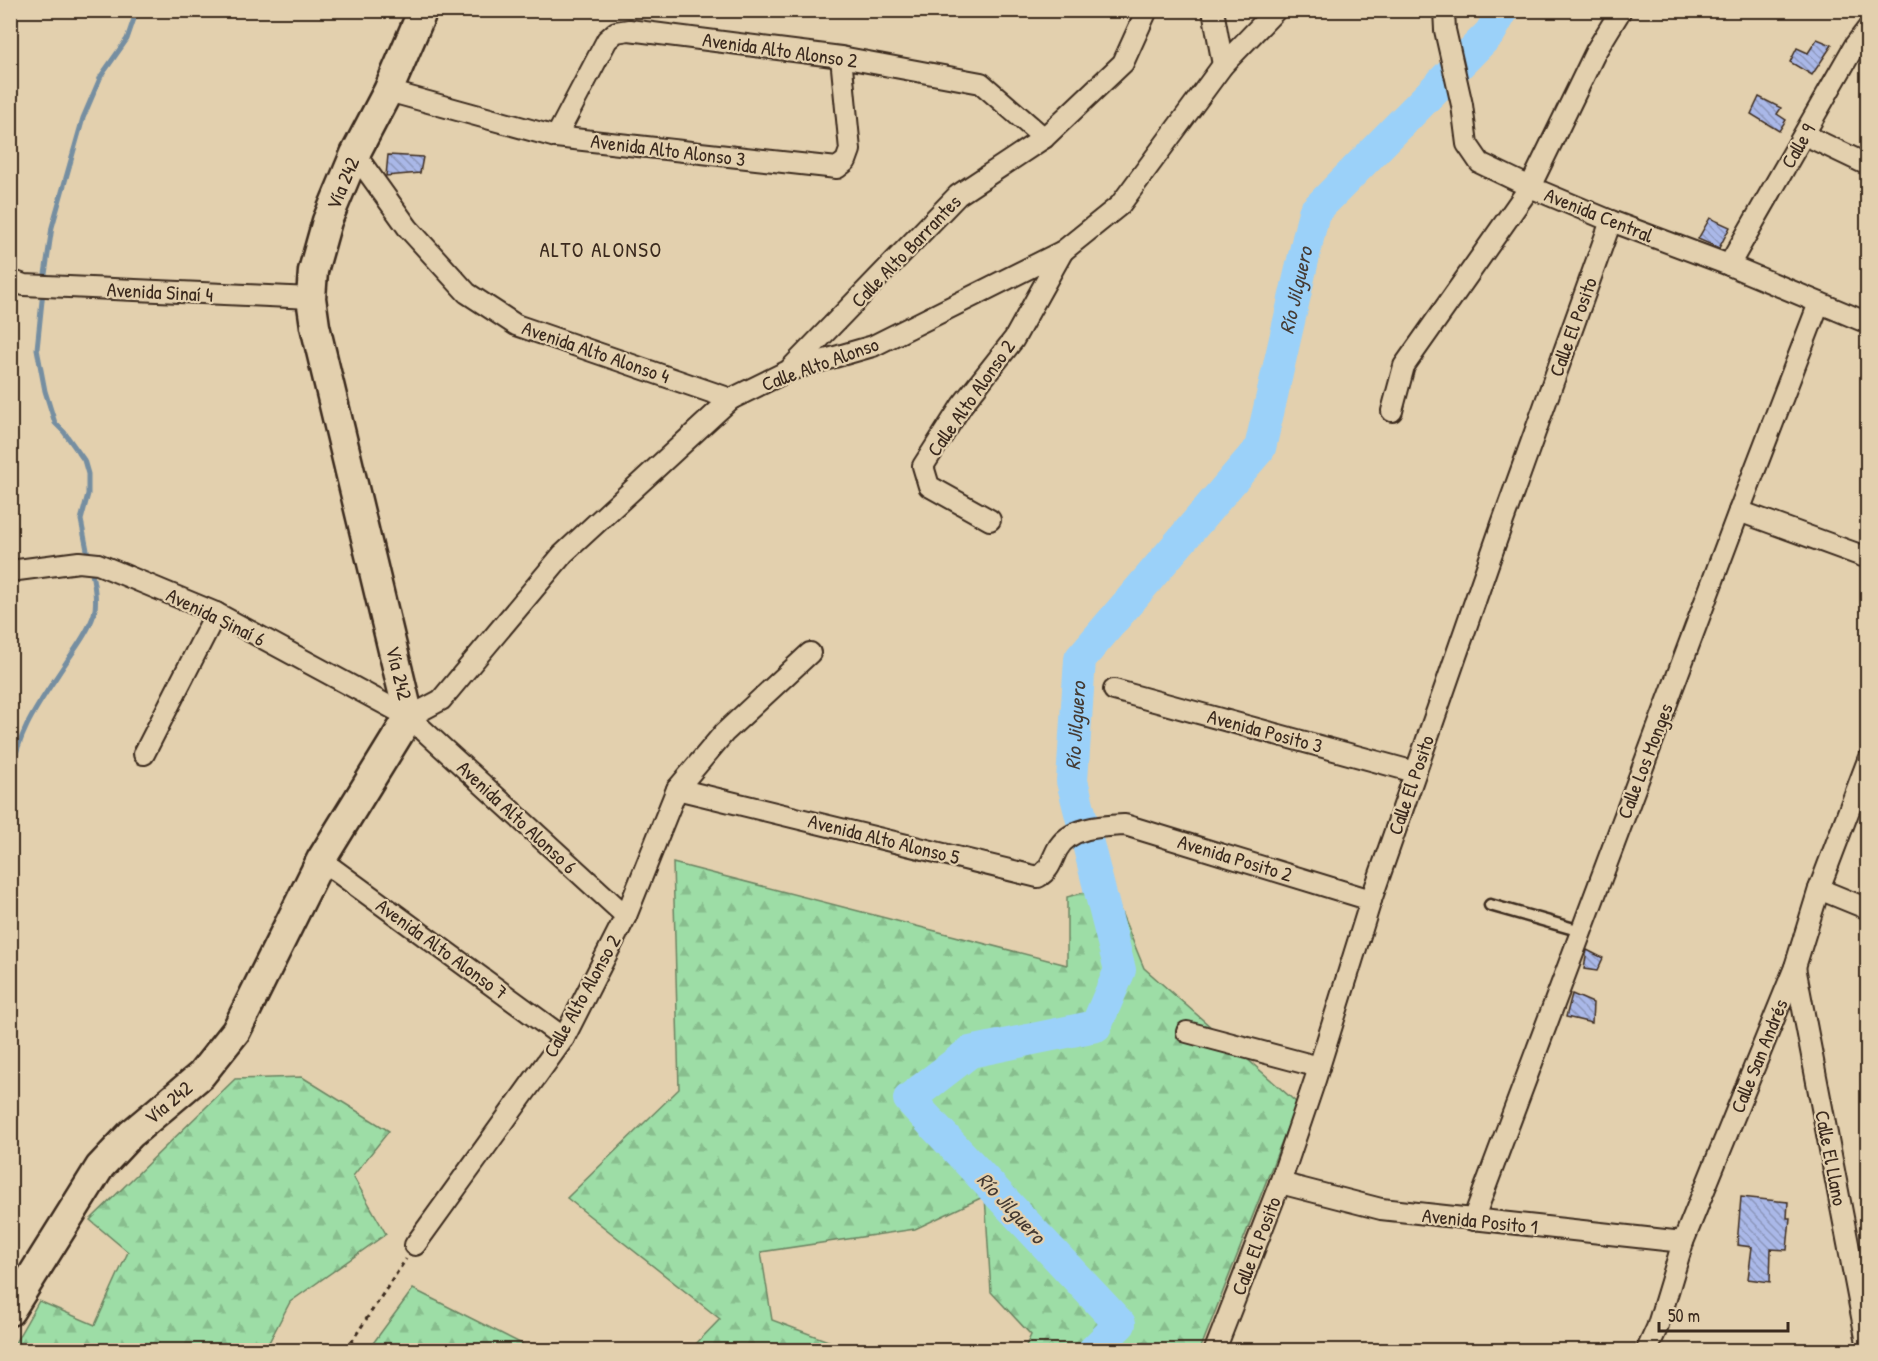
<svg xmlns="http://www.w3.org/2000/svg" width="1878" height="1361" font-family="'Patrick Hand',sans-serif">
  <style>
    .forest { fill: url(#forest-firs); stroke: #6c8462; stroke-width: 1.5 }
    .lines { fill: none; stroke-linecap: round; stroke-linejoin: round }
    .stream { stroke: #758ea1; stroke-width: 5 }
    .river { stroke: #9bd1f9; stroke-width: 32 }
    .building { fill: url(#building-back-hatch); stroke: #3b2a1e; stroke-width: 1.5 }
    .service-casing { stroke: #3b2a1e; stroke-width: 15 }
    .minor-casing { stroke: #3b2a1e; stroke-width: 24 }
    .secondary-casing { stroke: #3b2a1e; stroke-width: 33 }
    .path { stroke: #3b2a1e; stroke-width: 3; stroke-dasharray: 4.5 4.5; stroke-linecap: butt }
    .service { stroke: #e3d0ae; stroke-width: 10 }
    .minor { stroke: #e3d0ae; stroke-width: 20 }
    .secondary { stroke: #e3d0ae; stroke-width: 28 }
    .labels { text-anchor: middle; stroke-width: 4.5; stroke-linejoin: round; paint-order: stroke }
    .street-label { font-size: 20px; fill: #3b2a1e; stroke: #e3d0ae }
    .neighbourhood-label { font-size: 21px; letter-spacing: 1.5px; fill: #3b2a1e; stroke: #e3d0ae }
    .water-label { font-size: 21px; font-style: italic; fill: #453b34; stroke: #e3d0ae }
  </style>
  <defs>
    <pattern id="forest-firs" width="22" height="20" patternUnits="userSpaceOnUse" patternTransform="scale(1.5)"><rect width="22" height="20" fill="#9ddda6"/><path d="M5 1l3.5 6h-7zM16 11l3.5 6h-7z" fill="#88be8e"/></pattern>
    <pattern id="building-back-hatch" width="6" height="6" patternUnits="userSpaceOnUse" patternTransform="scale(1.5)"><rect width="6" height="6" fill="#aab8e8"/><path d="M-1 5l2 2M0 0l6 6M5-1l2 2" fill="none" stroke="#8c96bb"/></pattern>
  </defs>
  <rect width="100%" height="100%" fill="#e3d0ae"/>
  <filter id="ink" filterUnits="userSpaceOnUse"><feTurbulence type="fractalNoise" baseFrequency=".0167" numOctaves="2"/><feDisplacementMap in="SourceGraphic" scale="12" xChannelSelector="R" yChannelSelector="G"/><feConvolveMatrix kernelMatrix="1 2 1 2 8 2 1 2 1" color-interpolation-filters="sRGB"/></filter>
  <g filter="url(#ink)">
    <g class="forest">
      <polygon points="673,863 1067,965 1067,897 1110,885 1144,968 1297,1103 1200,1350 1147,1350 1123,1347 1120,1350 1024,1350 1031,1335 991,1292 985,1196 915,1229 761,1252 772,1320 852,1350 690,1350 720,1319 567,1198 679,1089"/>
      <polygon points="302,1077 389,1131 353,1176 386,1234 290,1302 265,1350 11,1350 39,1301 95,1325 128,1252 90,1220 235,1079"/>
      <polygon points="413,1289 534,1350 368,1350"/>
    </g>
    <g class="lines">
      <g class="stream">
        <polyline points="44,281 52,227 83,118 101,76 127,39 137,10"/>
        <polyline points="43,291 37,349 45,391 55,423 64,432 84,460 88,474 88,494 81,520 89,560"/>
        <path d="M10 782C17 729 41 701 69 658 78 645 89 630 94 614 98 601 94 582 91 569"/>
      </g>
      <path class="river" id="s1" d="M1094 1350 1120 1324 909 1099 970 1052 1096 1026 1120 970 1072 781 1080 659 1260 448 1314 212 1490 33 1503 10"/>
    </g>
    <g class="building">
      <polygon points="1817,39 1832,45 1812,75 1790,62 1797,48 1808,53"/>
      <polygon points="1759,97 1781,108 1777,114 1786,120 1779,131 1751,114"/>
      <polygon points="388,155 423,157 420,173 386,176"/>
      <polygon points="1710,218 1730,227 1719,248 1698,239"/>
      <polygon points="1587,950 1603,958 1597,971 1584,969"/>
      <polygon points="1572,994 1593,1003 1592,1023 1566,1017"/>
      <polygon points="1741,1197 1788,1202 1787,1218 1790,1218 1787,1250 1771,1249 1770,1282 1748,1279 1752,1247 1737,1245"/>
    </g>
    <g class="lines">
      <defs>
        <polyline id="service" points="1490,905 1581,931"/>
        <g id="minor">
          <polyline points="1213,10 1223,65"/>
          <polyline points="1444,10 1445,30 1462,105 1467,144 1480,163 1530,187 1611,221 1729,265 1868,323"/>
          <polyline points="388,91 556,137 837,168 846,161 850,150 841,57"/>
          <polyline points="1805,135 1868,165"/>
          <polyline points="556,137 607,40 616,32 629,30 841,57 981,83 1044,138"/>
          <polyline points="355,154 408,228 467,293 516,325 731,399"/>
          <polyline points="1729,265 1855,45 1868,28"/>
          <polyline points="10,280 24,285 311,298"/>
          <polyline points="791,368 958,195 1044,138 1123,63 1147,10"/>
          <polyline points="1392,411 1404,366 1530,187 1596,51 1621,10"/>
          <polyline points="1739,511 1868,558"/>
          <polyline points="990,520 929,486 923,466 962,405 1014,339 1063,251"/>
          <polyline points="10,571 79,562 98,564 216,613 409,717 626,916"/>
          <polyline points="1114,690 1415,772"/>
          <polyline points="409,717 441,700 563,554 731,399 790,370 873,346 1063,251 1120,205 1223,65 1276,10"/>
          <polyline points="144,754 216,613"/>
          <path d="M677 789 1038 877C1050 870 1051 862 1057 850 1069 827 1102 826 1125 825L1371 900"/>
          <polyline points="321,860 564,1038"/>
          <polyline points="1819,889 1868,909"/>
          <polyline points="1795,967 1868,1348"/>
          <polyline points="1187,1032 1319,1067"/>
          <polyline points="1280,1183 1381,1209 1683,1242"/>
          <polyline points="1473,1220 1739,511 1819,303"/>
          <polyline points="415,1245 564,1038 626,916 677,789 724,733 810,653"/>
          <polyline points="1215,1350 1280,1183 1315,1080 1371,900 1503,521 1611,221"/>
          <polyline points="1647,1350 1657,1328 1683,1242 1795,967 1819,889 1868,760"/>
        </g>
        <g id="secondary">
          <path id="s2" d="M10 1311 100 1167 131 1134 201 1075 236 1031 321 860 409 717 315 326 311 298 313 271 327 221 355 154 388 91 423 10"/>
        </g>
      </defs>
      <use href="#service" class="service-casing"/>
      <use href="#minor" class="minor-casing"/>
      <use href="#secondary" class="secondary-casing"/>
      <polyline class="path" points="346,1350 406,1259"/>
      <use href="#service" class="service"/>
      <use href="#minor" class="minor"/>
      <use href="#secondary" class="secondary"/>
    </g>
  </g>
  <g class="labels">
    <g class="street-label">
      <text transform="translate(780 50) rotate(8)" y="7">Avenida Alto Alonso 2</text>
      <text transform="translate(1798 146) rotate(-60)" y="7">Calle 9</text>
      <text transform="translate(668 150) rotate(7)" y="7">Avenida Alto Alonso 3</text>
      <text dy="7" stroke="none"><textPath href="#s2" startOffset="1272">Vía 242</textPath></text>
      <text transform="translate(1599 215) rotate(22)" y="7">Avenida Central</text>
      <text transform="translate(906 251) rotate(-46)" y="7">Calle Alto Barrantes</text>
      <text transform="translate(160 292) rotate(3)" y="7">Avenida Sinaí 4</text>
      <text transform="translate(1573 327) rotate(-70)" y="7">Calle El Posito</text>
      <text transform="translate(596 352) rotate(19)" y="7">Avenida Alto Alonso 4</text>
      <text transform="translate(820 364) rotate(-20)" y="7">Calle Alto Alonso</text>
      <text transform="translate(971 398) rotate(-55)" y="7">Calle Alto Alonso 2</text>
      <text transform="translate(216 617) rotate(26)" y="7">Avenida Sinaí 6</text>
      <text transform="translate(399 673) rotate(76)" y="7">Vía 242</text>
      <text transform="translate(1265 731) rotate(15)" y="7">Avenida Posito 3</text>
      <text transform="translate(1645 761) rotate(-69)" y="7">Calle Los Monges</text>
      <text transform="translate(1411 785) rotate(-71)" y="7">Calle El Posito</text>
      <text transform="translate(517 817) rotate(43)" y="7">Avenida Alto Alonso 6</text>
      <text transform="translate(884 839) rotate(14)" y="7">Avenida Alto Alonso 5</text>
      <text transform="translate(1235 858) rotate(17)" y="7">Avenida Posito 2</text>
      <text transform="translate(442 949) rotate(36)" y="7">Avenida Alto Alonso 7</text>
      <text transform="translate(582 996) rotate(-61)" y="7">Calle Alto Alonso 2</text>
      <text transform="translate(1759 1056) rotate(-68)" y="7">Calle San Andrés</text>
      <text dy="7" stroke="none"><textPath href="#s2" startOffset="264">Vía 242</textPath></text>
      <text transform="translate(1831 1158) rotate(79)" y="7">Calle El Llano</text>
      <text transform="translate(1480 1221) rotate(6)" y="7">Avenida Posito 1</text>
      <text transform="translate(1256 1246) rotate(-69)" y="7">Calle El Posito</text>
    </g>
    <g class="neighbourhood-label">
      <text x="601" y="257">ALTO ALONSO</text>
    </g>
    <g class="water-label">
      <text dy="7" stroke="none"><textPath href="#s1" startOffset="1368">Río Jilguero</textPath></text>
      <text dy="7" stroke="none"><textPath href="#s1" startOffset="862">Río Jilguero</textPath></text>
      <text transform="translate(1011 1208) rotate(47)" y="7">Río Jilguero</text>
    </g>
  </g>
  <rect width="1878" height="1361" fill="none" stroke="#e3d0ae" stroke-width="36"/>
  <rect x="18" y="18" width="1842" height="1325" fill="none" stroke="#3b2a1e" stroke-width="2" filter="url(#ink)"/>
  <path d="M1659 1322v9h129v-9" fill="none" stroke="#3b2a1e" stroke-width="3"/>
  <text x="1668" y="1322" font-size="18" fill="#3b2a1e" stroke="#e3d0ae" stroke-width="4.5" paint-order="stroke">50 m</text>
</svg>
